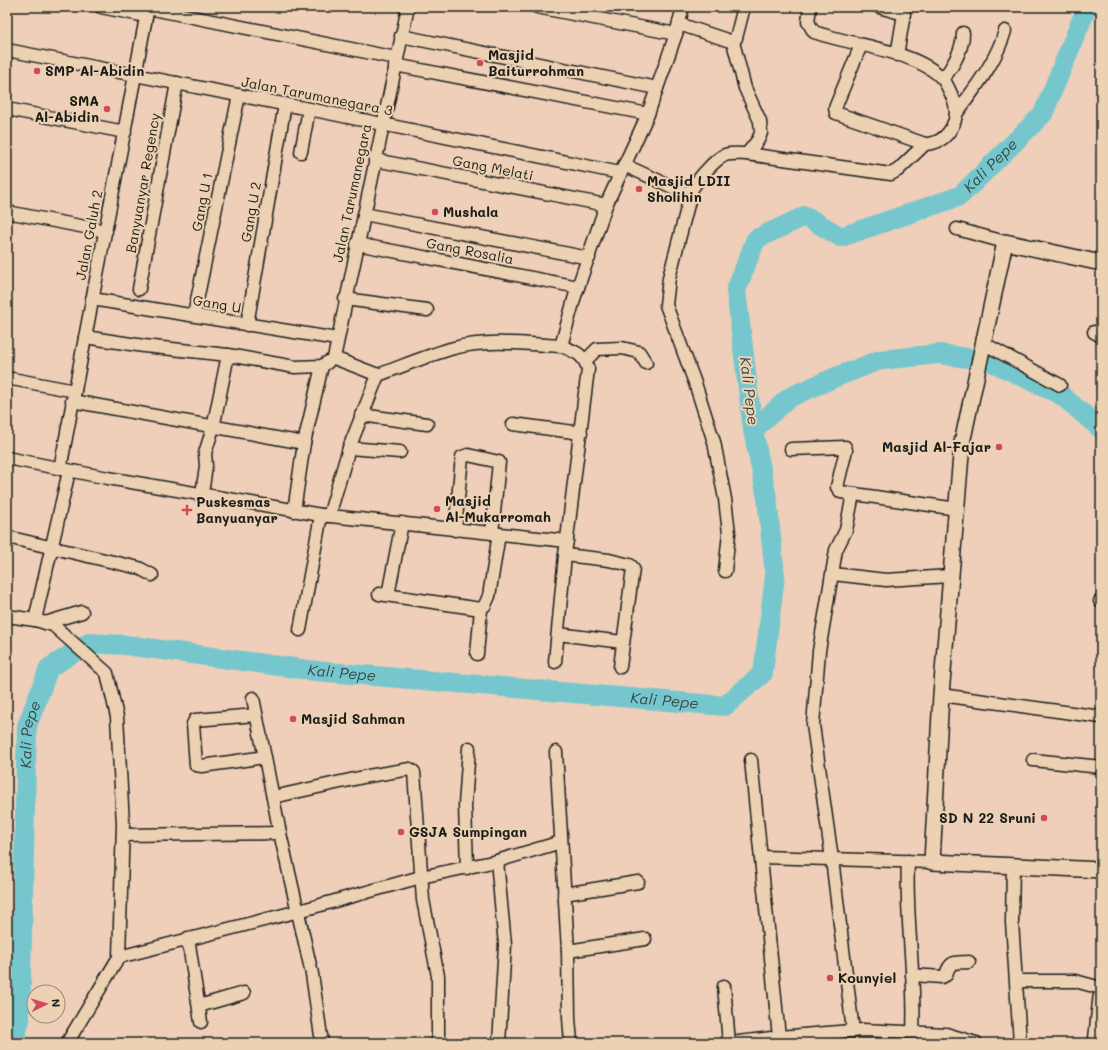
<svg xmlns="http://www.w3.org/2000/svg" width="1108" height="1050" font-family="Mali,sans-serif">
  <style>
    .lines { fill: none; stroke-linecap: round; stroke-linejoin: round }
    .river { stroke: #76c7cd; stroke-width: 20 }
    .minor-casing { stroke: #1c1c1c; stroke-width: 15 }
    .tertiary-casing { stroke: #1c1c1c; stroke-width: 18 }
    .minor { stroke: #ecd2b3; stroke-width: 12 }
    .tertiary { stroke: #ecd2b3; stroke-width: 15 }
    .poi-dot { fill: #d1495b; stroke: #ecd2b3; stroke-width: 1.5 }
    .labels { text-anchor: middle; stroke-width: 4; stroke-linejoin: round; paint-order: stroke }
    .poi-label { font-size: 14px; font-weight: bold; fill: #1c1c1c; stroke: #ecd2b3; text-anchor: start }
    .street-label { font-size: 14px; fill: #1c1c1c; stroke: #ecd2b3 }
    .water-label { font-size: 15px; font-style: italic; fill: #324748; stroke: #ecd2b3 }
  </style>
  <rect width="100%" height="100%" fill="#efcfba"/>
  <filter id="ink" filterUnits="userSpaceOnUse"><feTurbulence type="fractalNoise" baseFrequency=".025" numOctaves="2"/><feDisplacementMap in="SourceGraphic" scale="8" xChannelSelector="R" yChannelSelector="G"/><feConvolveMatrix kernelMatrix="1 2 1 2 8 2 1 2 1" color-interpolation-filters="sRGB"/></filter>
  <g filter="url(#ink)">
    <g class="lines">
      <g class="river">
        <polyline points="753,430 790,397 836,377 880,360 939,354 990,361 1061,395 1101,429"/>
        <path id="s1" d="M13 1043 20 1020 27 726 49 668 89 643 125 645 316 671 725 706 763 673 775 576 767 498 753 430 736 290 756 239 805 216 841 237 960 196 1043 114 1087 7"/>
      </g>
      <defs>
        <g id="minor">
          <polyline points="101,7 146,16"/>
          <polyline points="537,7 676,34"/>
          <path d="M810 7 808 22 814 32C850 45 916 50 943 79 947 84 950 92 953 98 957 107 957 119 952 127 946 138 937 144 925 144L836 113 835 108 861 45"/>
          <polyline points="879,7 904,14 897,55"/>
          <polyline points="148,8 396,58"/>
          <polyline points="679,24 733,42 736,38 744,7"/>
          <polyline points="401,36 657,88"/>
          <polyline points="733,42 745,88 760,121 761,133 758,140 747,154"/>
          <polyline points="7,50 309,109 620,173"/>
          <polyline points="395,65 648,114"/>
          <path d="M943 79C953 66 963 50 963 33"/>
          <polyline points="7,109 125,132"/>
          <path d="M956 114C975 88 996 62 1005 31"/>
          <polyline points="301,152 309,109"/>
          <polyline points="375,160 606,205"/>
          <polyline points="624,165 690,195"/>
          <polyline points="7,212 106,231"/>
          <polyline points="364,214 589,258"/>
          <polyline points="957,229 1005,242"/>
          <polyline points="357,244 578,287"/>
          <polyline points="139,289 177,83"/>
          <polyline points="92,299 337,339"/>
          <polyline points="345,299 427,310"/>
          <polyline points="194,315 239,95"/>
          <polyline points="247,325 285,104"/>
          <polyline points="1094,332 1101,336"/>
          <polyline points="85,337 144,346 228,355 295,367 322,366 328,362"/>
          <polyline points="983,343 1060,385"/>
          <polyline points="586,360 597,349 622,348 639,352 646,363"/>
          <path d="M378 375C403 366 428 355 454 348 488 339 526 344 561 346"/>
          <polyline points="7,378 75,391"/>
          <polyline points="72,401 304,443 322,366"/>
          <polyline points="361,415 427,424"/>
          <polyline points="513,424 581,433"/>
          <polyline points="349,448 400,452"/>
          <polyline points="791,449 845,447 846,450 837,487 841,492 957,509"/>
          <polyline points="7,458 108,478 321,515 567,541"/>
          <polyline points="60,469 148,7"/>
          <polyline points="202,494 206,466 205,453 213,428 228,355"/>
          <polyline points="294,511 304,443"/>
          <polyline points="329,516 349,448 378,375 334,358 408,7"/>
          <polyline points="455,530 462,457 468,455 499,462 492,533"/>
          <polyline points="7,537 139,568 152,575"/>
          <polyline points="565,555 609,560 630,565 633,568 620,667"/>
          <path d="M725 571 729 533 725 499 714 442 695 383 666 305 669 278 692 189C698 179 715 159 725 155 732 153 740 154 747 154L891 174 898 170 925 144"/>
          <polyline points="833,574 886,580 950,576"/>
          <polyline points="379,594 481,609 485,605 489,596 499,534"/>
          <polyline points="388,595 402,523"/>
          <polyline points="1100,601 1101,601"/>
          <polyline points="7,616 35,620 69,471"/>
          <polyline points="35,620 53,625 107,673 117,717 123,824 119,957 67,1043"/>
          <polyline points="45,623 82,612"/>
          <polyline points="300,630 321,515"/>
          <polyline points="558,634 622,642"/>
          <polyline points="477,654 481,609"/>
          <path d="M555 662 565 555 588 369C584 354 574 351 561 346L575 296 606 205 648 114 676 34 683 7"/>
          <polyline points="941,695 1101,717"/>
          <polyline points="253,698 280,833 312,974 322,1043"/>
          <polyline points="256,715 195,720 193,724 196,765 202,766 265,757"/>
          <polyline points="556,752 568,951 569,1018 571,1043"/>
          <polyline points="1033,760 1101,767"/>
          <polyline points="273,797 368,776 410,769 414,772 423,900 438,976 438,1043"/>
          <polyline points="123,835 280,833"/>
          <polyline points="761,857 932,862"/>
          <polyline points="497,861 505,945 499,1043"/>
          <path d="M908 861C905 918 916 975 913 1032"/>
          <polyline points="1013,865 1012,922 1020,1043"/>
          <polyline points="467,868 465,805 469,748"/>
          <polyline points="564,894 638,882"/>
          <polyline points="188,938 201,1022"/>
          <polyline points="568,951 645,939"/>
          <polyline points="119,957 299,911 421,877 497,861 561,842"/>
          <path d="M912 975 942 977 946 975C950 960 955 963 969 962"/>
          <polyline points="1017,981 1075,981 1101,988"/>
          <polyline points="724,986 729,1043"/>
          <polyline points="199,1006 244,993"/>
          <polyline points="853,1031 832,859 813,725 819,651 836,550 846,530 853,494"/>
          <polyline points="779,1037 863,1030 946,1034 976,1043"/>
          <polyline points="730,1043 779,1037 751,760"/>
        </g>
        <g id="tertiary">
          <polyline points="1101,263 1005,242 962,443 941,695 932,862 1101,870"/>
          <polyline points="1096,1043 1101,997"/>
        </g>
      </defs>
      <use href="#minor" class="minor-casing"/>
      <use href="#tertiary" class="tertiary-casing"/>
      <use href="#minor" class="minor"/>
      <use href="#tertiary" class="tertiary"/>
    </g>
  </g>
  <g class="poi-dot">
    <circle cx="480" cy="63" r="4"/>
    <circle cx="37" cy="71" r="4"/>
    <circle cx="107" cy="109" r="4"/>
    <circle cx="639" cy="189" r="4"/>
    <circle cx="435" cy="212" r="4"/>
    <circle cx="999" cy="447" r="4"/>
    <circle cx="437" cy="509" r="4"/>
    <path d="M185 504h4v4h4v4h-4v4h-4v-4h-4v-4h4z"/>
    <circle cx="293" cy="719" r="4"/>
    <circle cx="1044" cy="818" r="4"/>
    <circle cx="401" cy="832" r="4"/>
    <circle cx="830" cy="978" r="4"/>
  </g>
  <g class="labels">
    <g class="poi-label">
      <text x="488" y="60">Masjid<tspan x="488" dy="16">Baiturrohman</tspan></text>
      <text x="45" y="76">SMP Al-Abidin</text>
      <text x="99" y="106" text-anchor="end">SMA<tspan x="99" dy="16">Al-Abidin</tspan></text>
      <text x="647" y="186">Masjid LDII<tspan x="647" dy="16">Sholihin</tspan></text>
      <text x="443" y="217">Mushala</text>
      <text x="991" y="452" text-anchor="end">Masjid Al-Fajar</text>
      <text x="445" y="506">Masjid<tspan x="445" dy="16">Al-Mukarromah</tspan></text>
      <text x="196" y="507">Puskesmas<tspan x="196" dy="16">Banyuanyar</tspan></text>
      <text x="301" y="724">Masjid Sahman</text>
      <text x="1036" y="823" text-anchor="end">SD N 22 Sruni</text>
      <text x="409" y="837">GSJA Sumpingan</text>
      <text x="838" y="983">Kounyiel</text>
    </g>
    <g class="street-label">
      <text transform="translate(317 96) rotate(11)" y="5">Jalan Tarumanegara 3</text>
      <text transform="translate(493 168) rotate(11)" y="5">Gang Melati</text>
      <text transform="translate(143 183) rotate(-80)" y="5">Banyuanyar Regency</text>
      <text transform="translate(352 193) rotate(-78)" y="5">Jalan Tarumanegara</text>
      <text transform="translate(202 202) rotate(-79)" y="5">Gang U 1</text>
      <text transform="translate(251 212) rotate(-80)" y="5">Gang U 2</text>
      <text transform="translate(89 235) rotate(-79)" y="5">Jalan Galuh 2</text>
      <text transform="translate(470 251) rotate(11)" y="5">Gang Rosalia</text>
      <text transform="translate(217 304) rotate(10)" y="5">Gang U</text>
    </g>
    <g class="water-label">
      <text dy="5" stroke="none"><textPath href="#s1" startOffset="1823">Kali Pepe</textPath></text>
      <text transform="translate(749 391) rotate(83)" y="5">Kali Pepe</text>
      <text dy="5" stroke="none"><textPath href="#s1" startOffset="682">Kali Pepe</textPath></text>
      <text dy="5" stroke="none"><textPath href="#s1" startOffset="1006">Kali Pepe</textPath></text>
      <text dy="5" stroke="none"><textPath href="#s1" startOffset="310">Kali Pepe</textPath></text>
    </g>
  </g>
  <rect width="1108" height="1050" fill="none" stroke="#ecd2b3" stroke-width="24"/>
  <rect x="12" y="12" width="1084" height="1026" fill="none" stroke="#1c1c1c" stroke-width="1.5" filter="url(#ink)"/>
  <g transform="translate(46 1004) rotate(85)"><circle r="19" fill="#ecd2b3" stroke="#998977"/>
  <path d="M0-3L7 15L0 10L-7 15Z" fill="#d1495b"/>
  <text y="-6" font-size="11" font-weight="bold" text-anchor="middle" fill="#1c1c1c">N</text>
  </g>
</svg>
